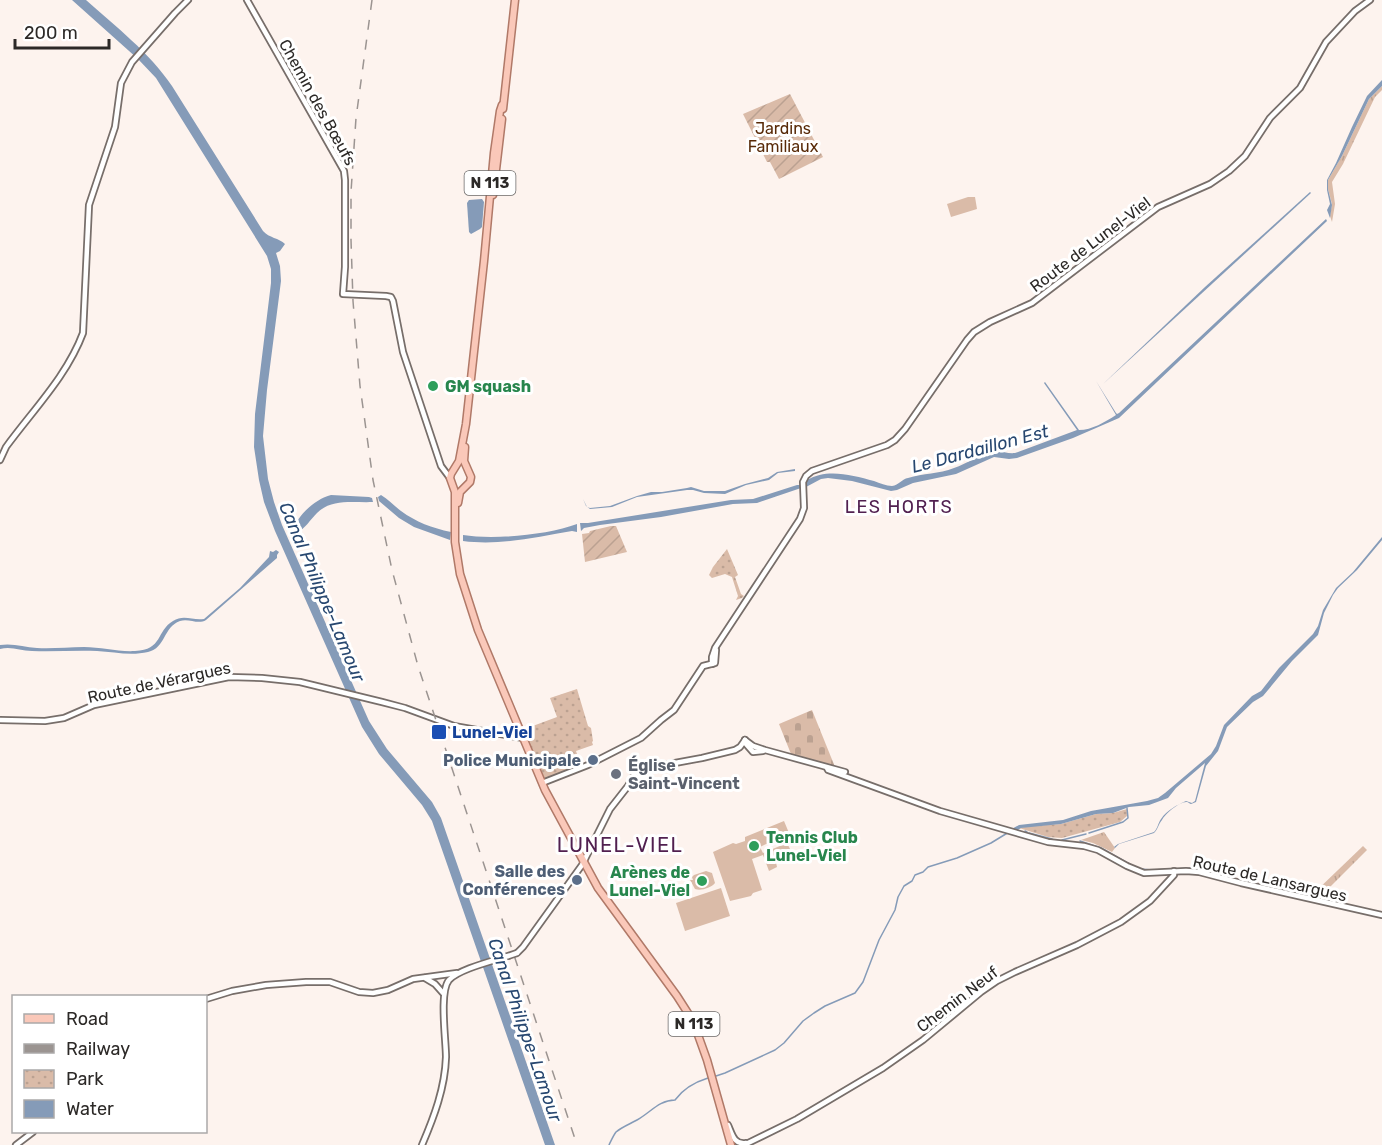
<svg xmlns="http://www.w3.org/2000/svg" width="1382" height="1145" font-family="Rubik,sans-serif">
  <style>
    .grass { fill: url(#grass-tufts) }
    .cemetery { fill: url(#cemetery-stones) }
    .park { fill: url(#park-dots) }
    .garden { fill: url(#garden-furrows) }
    .pitch { fill: #dabba8 }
    .water { fill: #859bb8 }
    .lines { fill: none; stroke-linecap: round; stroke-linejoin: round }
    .stream { stroke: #859bb8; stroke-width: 1.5 }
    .minor-casing { stroke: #776e6a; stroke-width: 8 }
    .major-casing { stroke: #b07968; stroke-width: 9 }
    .minor { stroke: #fff; stroke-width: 4.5 }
    .major { stroke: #fac8b9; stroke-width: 6 }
    .rail { stroke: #9b9491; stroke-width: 1.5; stroke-dasharray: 10 10; stroke-linecap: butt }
    .minor-bridge-casing { stroke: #776e6a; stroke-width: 8; stroke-linecap: butt }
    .minor-bridge { stroke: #fff; stroke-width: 4.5 }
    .leisure-dot { fill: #2e9e5b; stroke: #fff; stroke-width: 2 }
    .transit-dot { fill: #1a4fb4; stroke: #fff; stroke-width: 2 }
    .service-dot { fill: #5c6f8a; stroke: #fff; stroke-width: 2 }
    .worship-dot { fill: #6b7280; stroke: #fff; stroke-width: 2 }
    .labels { text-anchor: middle; stroke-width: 6; stroke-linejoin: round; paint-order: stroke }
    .shield { fill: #fff; stroke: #6b6968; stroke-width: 1.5 }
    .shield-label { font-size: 15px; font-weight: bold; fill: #2c2927 }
    .street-label { font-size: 16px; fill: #2c2927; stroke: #fff }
    .park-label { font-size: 16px; fill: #582a08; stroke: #fff }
    .leisure-label { font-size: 16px; font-weight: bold; fill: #27864d; stroke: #fff; text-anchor: start }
    .transit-label { font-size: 16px; font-weight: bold; fill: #164399; stroke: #fff; text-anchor: start }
    .service-label { font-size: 16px; font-weight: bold; fill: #4e5e75; stroke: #fff; text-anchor: end }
    .worship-label { font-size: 16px; font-weight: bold; fill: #5b616d; stroke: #fff; text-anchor: start }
    .water-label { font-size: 18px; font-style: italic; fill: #274770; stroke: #fff }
    .neighbourhood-label { font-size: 18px; letter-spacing: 1.5px; fill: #512050; stroke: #fff }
    .quarter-label { font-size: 20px; letter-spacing: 1.5px; fill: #512050; stroke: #fff }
  </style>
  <defs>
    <pattern id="grass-tufts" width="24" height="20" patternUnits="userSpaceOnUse" patternTransform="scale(1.5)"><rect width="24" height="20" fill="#dabba8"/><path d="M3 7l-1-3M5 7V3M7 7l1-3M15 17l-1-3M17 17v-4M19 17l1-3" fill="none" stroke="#bba191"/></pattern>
    <pattern id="cemetery-stones" width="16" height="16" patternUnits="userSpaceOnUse" patternTransform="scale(1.5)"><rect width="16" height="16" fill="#dabba8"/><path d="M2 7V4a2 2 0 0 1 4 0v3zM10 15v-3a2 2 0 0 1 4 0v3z" fill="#bba191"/></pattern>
    <pattern id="park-dots" width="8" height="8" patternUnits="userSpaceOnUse" patternTransform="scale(1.5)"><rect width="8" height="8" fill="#dabba8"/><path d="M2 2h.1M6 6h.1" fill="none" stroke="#bba191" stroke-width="1.8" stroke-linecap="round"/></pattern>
    <pattern id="garden-furrows" width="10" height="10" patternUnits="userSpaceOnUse" patternTransform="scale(1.5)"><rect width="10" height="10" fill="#dabba8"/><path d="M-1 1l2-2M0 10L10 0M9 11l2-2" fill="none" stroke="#bba191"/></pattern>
  </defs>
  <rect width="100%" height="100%" fill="#fdf3ee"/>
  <g class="grass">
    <polygon points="1382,86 1382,90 1375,97 1343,164 1332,182 1335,204 1332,222 1330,216 1332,204 1328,189 1328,180 1342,156 1369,99"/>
    <polygon points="1104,832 1115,848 1112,852 1093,843 1081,840"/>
    <polygon points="1363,846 1367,850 1321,896 1313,894"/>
  </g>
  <polygon class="cemetery" points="812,710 835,767 815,763 793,755 791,754 779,724"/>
  <g class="park">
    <polygon points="727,549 738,575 735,577 741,594 744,596 742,598 736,600 738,596 732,577 725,574 712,578 709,575 713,567"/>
    <polygon points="577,689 588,726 591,728 593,741 592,742 593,745 576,751 581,766 543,781 541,777 542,774 541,771 539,771 522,730 557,717 550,698"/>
    <polygon points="1127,809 1127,816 1120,822 1062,838 1048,837 1019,828 1031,826 1061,824 1096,814 1113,813"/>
  </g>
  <g class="garden">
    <polygon points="790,94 823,157 779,179 770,162 767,162 743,114"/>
    <polygon points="611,526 616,526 627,552 585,562 582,534 589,533 590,531"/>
  </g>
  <g class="pitch">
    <polygon points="968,197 975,197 977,209 951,217 947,204"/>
    <polygon points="784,821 789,833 760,847 763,853 787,843 791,851 775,858 777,867 769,871 763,855 752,859 762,890 753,893 751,896 730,901 713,852 733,843 736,844 745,841 745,837"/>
    <path d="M706 871 712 873 715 883C711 888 701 891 695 889L690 880H693L692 877 694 875Z"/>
    <polygon points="721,888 730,916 685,931 676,903"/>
  </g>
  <g class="water">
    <path d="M72 0H86C116 27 149 52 172 86L263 231C269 238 279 238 285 244L280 251 276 253 280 266 281 281 267 390 263 436 268 479 274 502 282 525 369 721 387 749 432 802 441 818 555 1145H545L432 821 422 805 379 754 362 727 275 531 264 502 259 480 254 447 255 414 271 283V269L267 256 156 78 138 59Z"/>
    <polygon points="1382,80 1382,86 1369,99 1342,156 1328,180 1328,189 1332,205 1330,218 1327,210 1330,204 1327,190 1327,180 1336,163 1352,127 1367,96"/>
    <polygon points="1310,192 1311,193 1102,385 1205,287"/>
    <polygon points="482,199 484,202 482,227 480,229 471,234 469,232 467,203 469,200"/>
    <path d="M1326 219 1327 221 1119 418 1073 438 1017 458 1009 459 994 457 956 474 913 483 897 490 891 491 852 481 828 478 821 479 806 487 807 480C827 468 852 475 874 481 880 483 886 486 892 486 899 485 902 479 908 478 923 473 939 474 954 468 967 464 979 454 992 452 1000 450 1007 454 1015 453L1077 430 1044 383 1045 382 1079 430C1092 430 1105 422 1116 415L1096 381 1116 413 1117 414 1119 413Z"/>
    <polygon points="795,469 795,471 778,473 769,480 746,485 725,494 704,493 693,490 687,490 637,497 612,507 590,509 586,506 583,499 587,507 590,508 610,506 637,496 651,492 662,492 687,488 691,487 704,491 725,491 745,484 768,478 777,472"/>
    <polygon points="797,485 800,485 801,488 757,503 733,504 661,517 600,525 584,528 581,531 580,523 588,523 731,500 753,499"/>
    <path d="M331 495 369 497 372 498 373 502C353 503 332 498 317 513 310 520 305 529 296 533L293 530C298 515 315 499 331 495Z"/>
    <path d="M381 495C388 499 394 506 401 511 416 522 432 528 451 532L450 540 414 527 399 518 379 501 378 497Z"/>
    <path d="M577 524V532L572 531C536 537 500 546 463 541V535C493 540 548 535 577 524Z"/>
    <path d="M1382 537V540L1357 570 1338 588 1333 595 1324 613 1318 635 1292 661 1263 696 1253 702 1227 727 1218 751 1206 766 1196 802 1191 804C1190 804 1188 802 1187 802 1180 801 1165 814 1162 820 1158 825 1158 829 1154 833L1119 844 1115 848 1114 847 1118 844 1154 832C1158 828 1158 823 1161 819 1167 810 1177 805 1186 801L1192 803 1195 801 1205 763 1176 788 1168 798 1149 805 1129 807 1113 813 1096 814 1061 824 1021 828 1013 833 1008 831 1019 825 1063 820 1091 811 1147 801 1158 798 1165 793 1211 754 1216 746 1224 725 1252 696 1261 691 1279 668 1313 634 1318 626 1323 610 1336 588 1353 572Z"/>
    <path d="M276 550 279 552 277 555V558L206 620C198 625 189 618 180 621 163 627 166 648 148 652 131 656 114 652 97 651 75 650 54 652 32 651 20 651 12 646 0 649V645C13 643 24 647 37 648 52 649 68 647 84 647 101 647 118 652 135 651 163 650 156 631 173 621 184 614 193 621 204 619L240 588 269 557 270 551 273 552Z"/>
  </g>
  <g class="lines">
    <g class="stream">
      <polyline points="1025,831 1027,832"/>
      <polyline points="1029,833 1052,839"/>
      <polyline points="1089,833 1123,822 1128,818 1127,808"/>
      <polyline points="1062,840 1086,834"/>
      <polyline points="1080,841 1101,848 1133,866"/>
      <polyline points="1140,869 1152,870 1195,868 1213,873"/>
      <polyline points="1238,880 1303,894"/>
      <polyline points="1305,894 1320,898"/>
      <polyline points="713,1077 725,1073 775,1050 784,1043 803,1021 814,1013 825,1006 855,993 863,982 879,940 895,910 898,897 904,886 912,881 915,875 923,872 928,867 957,858 991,843 1009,832"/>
      <path d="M609 1145C611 1141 613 1136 616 1132 622 1127 630 1124 637 1120 650 1113 659 1100 675 1100 683 1089 695 1082 708 1078"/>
    </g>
    <defs>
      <g id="minor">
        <polyline points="247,0 344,171 345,180 345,267 343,294 386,296 391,297 393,301 403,352 441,466 450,478"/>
        <path d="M0 460 6 447C33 410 67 376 83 333L89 205 115 127 121 83 132 62 175 13 188 0"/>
        <polyline points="712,664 712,657 715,648 800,519 804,508 803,482 806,476 812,471 887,445 895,440 905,429 967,340 974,332 990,322 1032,303 1158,207 1210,184 1229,171 1245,156 1270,118 1300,88 1326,42 1355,11 1370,0"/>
        <polyline points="0,720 45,721 64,718 94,705 229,677 262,678 300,682 382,702 405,708 454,726 523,738"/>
        <polyline points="745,740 753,746 765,750 845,772"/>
        <polyline points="745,740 746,744 753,752 763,751"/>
        <polyline points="827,768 828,770 940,811 1048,842 1084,846 1098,850 1127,866 1144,873 1186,871 1199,872 1241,883 1382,915"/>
        <polyline points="542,783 588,765 641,738 661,720 674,710 703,666 715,663 716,650"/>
        <polyline points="517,953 523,947 582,865 610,809 628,786 637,770 646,766 664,765 702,758 735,750 740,747 745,740"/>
        <polyline points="425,978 435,984 443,993"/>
        <polyline points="206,999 232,991 266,985 306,982 330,982 359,992 373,993 388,990 413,979 457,973"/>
        <path d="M728 1125C732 1134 734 1145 746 1143"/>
        <polyline points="16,1145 33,1132"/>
        <path d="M422 1145C434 1117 445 1088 446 1057 446 1040 439 992 449 980 459 969 493 961 508 956"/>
        <polyline points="744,1145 797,1119 883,1068 923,1040 981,992 997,981 1015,972 1077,945 1121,922 1150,901 1174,875 1174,871"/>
      </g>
      <g id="major">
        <polyline points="502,105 500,111 494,153 484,261 466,424 459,461 451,474 450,478 455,492 455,542 460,574 478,630 545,790 598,888 677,996 693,1021 707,1060 731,1145"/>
        <polyline points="503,109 515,0"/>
        <polyline points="493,195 502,119"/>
        <polyline points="458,503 460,492 470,482 471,477 464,461 465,447"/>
      </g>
    </defs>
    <use href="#minor" class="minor-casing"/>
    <use href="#major" class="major-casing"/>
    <use href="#minor" class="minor"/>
    <use href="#major" class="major"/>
    <polyline class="rail" points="372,0 356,118 351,192 351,240 353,301 360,386 373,480 392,570 418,666 577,1145"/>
    <defs>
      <polyline id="minor-bridge" points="508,956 517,953"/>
    </defs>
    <use href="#minor-bridge" class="minor-bridge-casing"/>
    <use href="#minor-bridge" class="minor-bridge"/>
  </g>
  <g class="leisure-dot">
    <circle cx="433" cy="386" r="6"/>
    <circle cx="754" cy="846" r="6"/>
    <circle cx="702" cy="881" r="6"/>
  </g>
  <rect class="transit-dot" x="431" y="724" width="16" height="16" rx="3"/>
  <g class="service-dot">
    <circle cx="593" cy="760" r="6"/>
    <circle cx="577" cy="880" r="6"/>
  </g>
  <circle class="worship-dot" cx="616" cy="774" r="6"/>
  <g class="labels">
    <g class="shield">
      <rect x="464.5" y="171" width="51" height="24" rx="4.5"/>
      <rect x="668.5" y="1012" width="51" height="24" rx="4.5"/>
    </g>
    <g class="shield-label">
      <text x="490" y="188">N 113</text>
      <text x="694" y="1029">N 113</text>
    </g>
    <g class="street-label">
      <text transform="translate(318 102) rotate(61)" y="6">Chemin des Bœufs</text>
      <text transform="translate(1090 244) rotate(-37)" y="6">Route de Lunel-Viel</text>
      <text transform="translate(159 682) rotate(-12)" y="6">Route de Vérargues</text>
      <text transform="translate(1270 878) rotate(13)" y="6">Route de Lansargues</text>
      <text transform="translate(957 999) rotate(-37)" y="6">Chemin Neuf</text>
    </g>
    <g class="park-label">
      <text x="783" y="134">Jardins<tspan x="783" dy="18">Familiaux</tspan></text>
    </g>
    <g class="leisure-label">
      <text x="445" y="392">GM squash</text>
      <text x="766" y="843">Tennis Club<tspan x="766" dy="18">Lunel-Viel</tspan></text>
      <text x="690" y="878" text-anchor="end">Arènes de<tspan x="690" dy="18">Lunel-Viel</tspan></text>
    </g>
    <g class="transit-label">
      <text x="452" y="738">Lunel-Viel</text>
    </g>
    <g class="service-label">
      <text x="581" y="766">Police Municipale</text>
      <text x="565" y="877">Salle des<tspan x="565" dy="18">Conférences</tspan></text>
    </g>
    <g class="worship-label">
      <text x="628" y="771">Église<tspan x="628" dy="18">Saint-Vincent</tspan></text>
    </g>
    <g class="water-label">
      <text transform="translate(980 449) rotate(-15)" y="6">Le Dardaillon Est</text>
      <text transform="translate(322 592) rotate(67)" y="6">Canal Philippe-Lamour</text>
      <text transform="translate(525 1030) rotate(71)" y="6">Canal Philippe-Lamour</text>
    </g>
    <g class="neighbourhood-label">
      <text x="899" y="513">LES HORTS</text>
    </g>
    <g class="quarter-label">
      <text x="620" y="852">LUNEL-VIEL</text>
    </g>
  </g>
  <rect x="12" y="995" width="195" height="138" fill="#ffffff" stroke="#aba9a9" stroke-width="1.5"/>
  <rect x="24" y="1014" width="30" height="9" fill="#fac8b9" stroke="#aba9a9" stroke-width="1.5"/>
  <text x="66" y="1025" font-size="18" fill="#2c2927">Road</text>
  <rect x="24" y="1044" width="30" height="9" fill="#9b9491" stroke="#aba9a9" stroke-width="1.5"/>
  <text x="66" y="1055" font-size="18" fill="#2c2927">Railway</text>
  <rect x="24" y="1070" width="30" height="18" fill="url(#park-dots)" stroke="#aba9a9" stroke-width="1.5"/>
  <text x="66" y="1085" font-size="18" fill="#2c2927">Park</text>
  <rect x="24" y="1100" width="30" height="18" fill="#859bb8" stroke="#aba9a9" stroke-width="1.5"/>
  <text x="66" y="1115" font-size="18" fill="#2c2927">Water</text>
  <path d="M15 39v9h94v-9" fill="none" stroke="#2c2927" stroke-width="3"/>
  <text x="24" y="39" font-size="18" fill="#2c2927" stroke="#ffffff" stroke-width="4.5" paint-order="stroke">200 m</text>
</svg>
